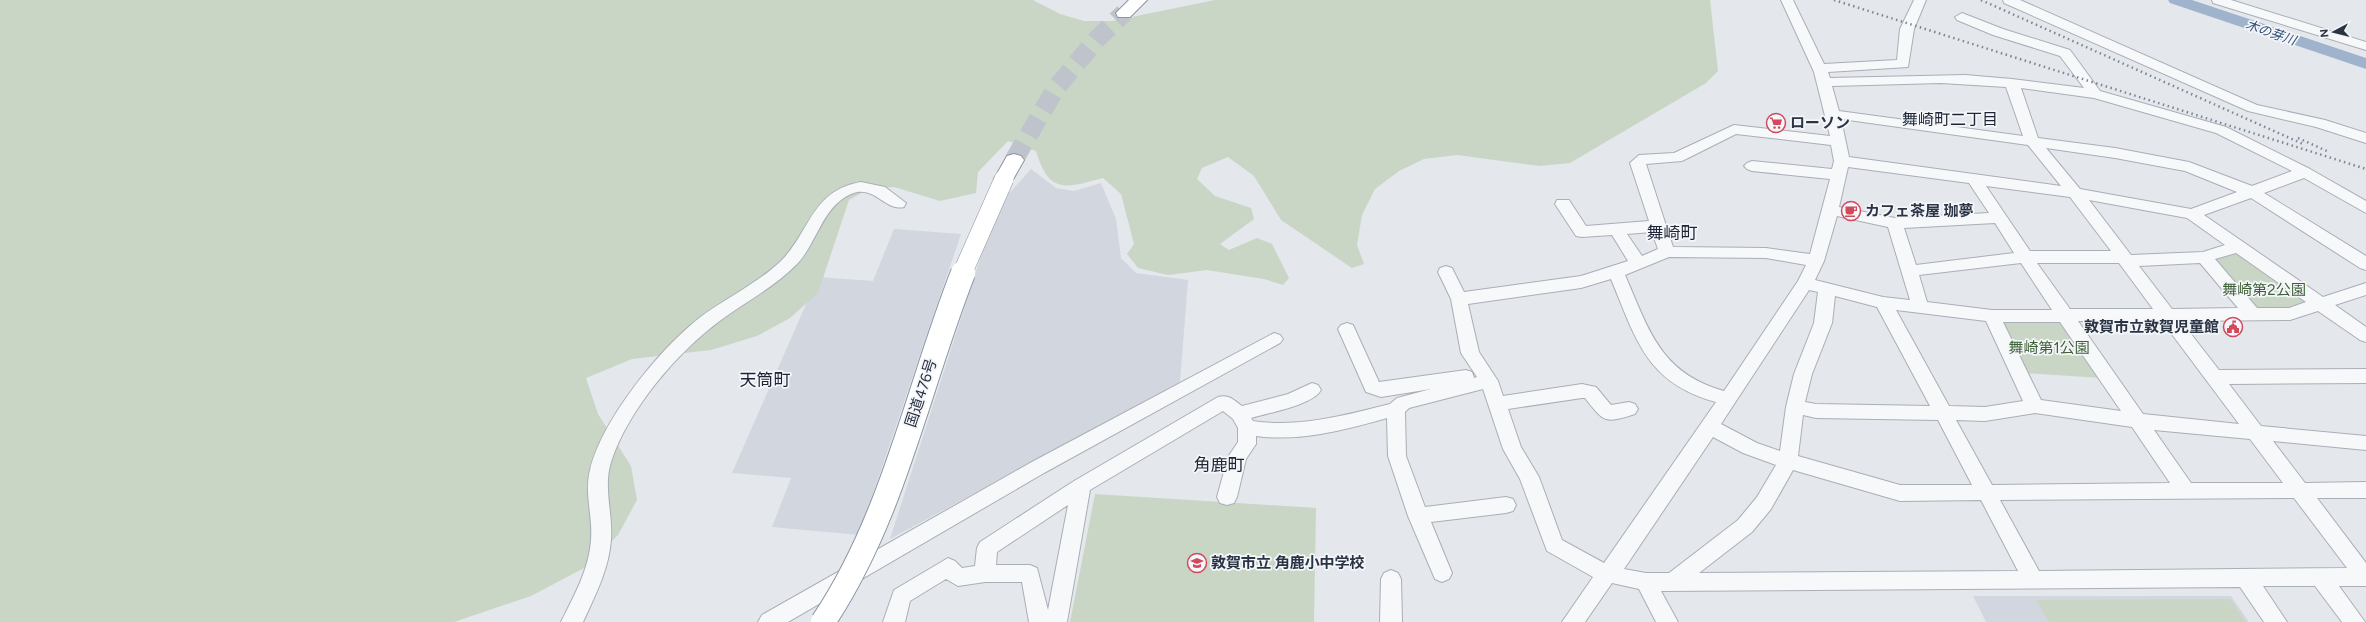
<svg xmlns="http://www.w3.org/2000/svg" width="2366" height="622" font-family="Figtree,'Noto Sans JP',sans-serif">
  <style>
    .built { fill: #d2d6de }
    .green { fill: #c9d6c5 }
    .lines { fill: none; stroke-linecap: round; stroke-linejoin: round }
    .river { fill: #9fb4cc; fill-rule: evenodd }
    .highway-tunnel { stroke: #bfc3cb; stroke-width: 19; stroke-dasharray: 19 10; stroke-linecap: butt }
    .minor-casing { stroke: #a9aeb7; stroke-width: 2 }
    .highway-casing { stroke: #8b94a3; stroke-width: 2 }
    .minor { fill: #f7f8fa; fill-rule: evenodd }
    .highway { fill: #fff; fill-rule: evenodd }
    .rail { stroke: #7d8696; stroke-width: 2.5; stroke-dasharray: 1.5 3.5; stroke-linecap: butt }
    .highway-bridge-far1-casing { stroke: #8b94a3; stroke-width: 20; stroke-linecap: butt }
    .highway-bridge-casing { stroke: #8b94a3; stroke-width: 26; stroke-linecap: butt }
    .highway-bridge-far1 { stroke: #fff; stroke-width: 19 }
    .highway-bridge { stroke: #fff; stroke-width: 24 }
    .labels { text-anchor: middle; stroke-width: 3.5; stroke-linejoin: round; paint-order: stroke }
    .far-water-label { font-size: 13px; font-style: italic; fill: #34527a; stroke: #f4f6f9 }
    .poi-label { font-size: 15px; font-weight: bold; fill: #2b3445; stroke: #f4f6f9; text-anchor: start }
    .park-label { font-size: 15px; fill: #3f6138; stroke: #f4f6f9 }
    .street-label { font-size: 15px; fill: #2b3445; stroke: #f4f6f9 }
    .neighbourhood-label { font-size: 16px; fill: #1d2536; stroke: #f4f6f9 }
    .quarter-label { font-size: 17px; fill: #1d2536; stroke: #f4f6f9 }
  </style>
  <rect width="100%" height="100%" fill="#e4e7ec"/>
  <g class="built">
    <polygon points="1031,169 1056,188 1074,191 1101,183 1116,219 1121,258 1136,273 1188,280 1180,382 890,539 991,225 1005,198"/>
    <polygon points="894,229 961,234 859,535 772,527 791,478 732,473 818,277 873,281"/>
    <polygon points="1973,596 2231,596 2249,622 1986,622"/>
  </g>
  <g class="green">
    <path d="M0 0H1033L1060 14 1084 21H1112L1215 0H1710L1718 71 1706 83 1570 163 1540 166 1457 155 1424 159 1399 171 1375 189 1362 215 1357 245 1364 264 1352 268 1281 220 1254 176 1228 157 1202 168 1197 179 1215 196 1251 208 1254 219 1220 244 1229 250 1257 238 1272 244 1289 278 1283 285 1264 279 1207 270 1168 275 1138 268 1127 254 1134 244 1121 194 1103 178C1066 188 1049 195 1036 151L1008 141 978 172 976 193 940 201 894 187 870 188 849 200 818 293 790 318 757 336 711 350 632 359 586 378 598 414 631 466 637 500 618 535 586 567 531 596 454 622H0Z"/>
    <polygon points="2238,250 2312,302 2288,310 2257,311 2213,259"/>
    <polygon points="2001,321 2061,323 2102,378 2023,373"/>
    <polygon points="1095,494 1316,508 1314,622 1070,622"/>
    <polygon points="2230,599 2246,622 2049,622 2036,600"/>
  </g>
  <g class="lines">
    <polygon class="river" points="2168,0 2192,0 2366,58 2366,69 2170,3"/>
    <polyline class="highway-tunnel" points="1014,160 1056,88 1096,40 1124,13"/>
    <defs>
      <g id="minor">
        <path d="M1781 0H1793L1824 64 1897 60 1900 29 1914 0H1926L1914 29 1908 67 1828 72 1830 78 1965 75 2012 79 2084 88 2060 56 1993 35 1957 20 1955 17 1962 13 2003 29 2070 50 2100 91 2226 127 2310 169 2366 201V213L2304 178 2264 193 2366 256V270L2360 268 2251 198 2204 215 2323 297 2366 283V295L2335 305 2366 327V342L2360 340 2318 311 2290 320 2181 321 2219 370 2366 369V383L2229 384 2261 426 2366 436V450L2273 441 2305 483 2366 482V498H2317L2366 563V586H2339L2365 622H2342L2315 586H2263L2287 622H2264L2240 587 1661 591 1678 622H1656L1639 589 1612 583 1585 622H1562L1593 577 1547 551 1520 479 1503 449 1483 389 1409 408 1405 412 1406 456 1425 507 1506 497 1513 499 1516 505 1513 511 1506 513 1431 522 1452 573 1449 579 1442 582 1435 579 1408 516 1388 456 1387 418C1345 430 1299 442 1256 436V444L1246 459 1237 497 1234 503 1227 505 1220 503 1217 497 1228 457 1238 442V428L1233 419 1223 411 1090 490 1067 622H1029L1022 582H985L958 586 946 579 910 601 905 622H883L894 590 948 558 955 561 962 568 975 566 977 548 980 542 1074 481 1218 397C1228 394 1234 400 1242 406L1288 394 1312 383 1318 385 1321 390C1313 405 1268 413 1251 418L1253 421C1299 428 1346 415 1390 404L1397 398 1431 389 1381 397 1366 392 1338 329 1341 325 1347 323 1353 325 1379 382 1466 370 1472 372 1474 378 1477 377 1461 353 1451 299 1438 272 1440 268 1446 266 1452 268 1464 292 1581 276 1628 261 1612 235 1582 237 1576 236 1555 204 1557 200H1569L1586 226 1649 221 1630 163 1639 155 1674 153 1734 125 1830 136 1814 72ZM1941 83 2006 87 2023 136 1839 111 1832 86ZM2021 88 2094 98 2216 133 2292 171 2252 186 2189 162 2115 148 2038 138ZM1841 119 2028 145 2061 186 1849 157ZM1736 134 1831 145 1834 161 1832 169 1752 161 1747 163 1744 166 1747 169 1752 171 1830 179 1810 254 1766 248 1673 247 1646 164 1682 161ZM2046 148 2115 158 2185 171 2237 192 2191 209 2080 189ZM1848 167 1969 183 1989 213 1895 218 1839 207ZM1986 186 2070 197 2111 251H2030ZM2089 200 2187 218 2225 245 2203 252 2131 255ZM1837 216 1888 227 1910 300 1883 297 1815 280 1824 261ZM1995 223 2014 253 1916 265 1904 228ZM1652 232 1658 249 1642 256 1627 234ZM2236 253 2306 302 2289 308H2257L2215 259ZM1669 257 1766 258 1806 265 1798 281 1724 391C1660 373 1649 330 1625 275ZM2021 263 2052 310H1992L1927 302 1919 275ZM2037 263H2119L2153 309H2070ZM2200 263 2238 308 2172 309 2139 266ZM1611 279C1636 339 1646 383 1716 402L1604 563 1562 540 1539 477 1521 447 1508 409 1582 398H1585C1604 422 1604 424 1635 414L1638 409 1635 404 1629 402 1611 405 1596 387 1582 384 1503 396 1498 381 1479 352 1468 304 1581 288ZM1809 290 1818 292 1814 323 1794 374 1786 407 1780 451 1757 443 1721 424ZM1835 296 1877 307 1930 406 1816 404 1805 402 1812 374 1832 323ZM1896 310 1986 321 2023 401 1985 407 1949 406ZM2078 321H2162L2239 424 2143 414ZM2003 322H2060L2121 411 2041 400ZM2035 413 2132 427 2170 483 1992 485 1956 420 1985 421ZM1803 415 1816 418 1938 420 1972 485H1900L1798 456ZM2154 430 2250 439 2283 483H2191ZM1713 437 1743 453 1776 465 1757 497 1738 520 1669 573H1646L1624 569ZM1793 470 1900 501 1981 500 2018 571 1699 573 1752 532 1771 509ZM2294 498 2347 568 2039 571 2000 500ZM1068 505 1048 610 1037 568 1030 565H996L997 552Z"/>
        <polygon points="2003,0 2020,0 2257,105 2325,120 2366,133 2366,143 2316,127 2248,111 2004,3"/>
        <polygon points="2212,0 2231,0 2366,42 2366,50 2213,3"/>
        <path d="M861 182 885 187 906 203 904 207C885 212 875 184 851 194 823 206 817 242 798 263 776 286 747 301 721 320 677 352 628 410 611 462 603 488 613 513 611 540 609 569 595 596 583 622H561C574 596 589 569 591 540 593 516 584 493 590 470 602 420 658 351 698 319 724 299 755 285 780 262 811 232 810 191 861 182Z"/>
        <polygon points="1274,333 1280,335 1283,339 1280,343 1044,473 788,622 758,622 762,615 1030,463"/>
        <polygon points="1391,570 1398,573 1401,579 1402,622 1380,622 1381,579 1384,573"/>
      </g>
      <g id="highway">
        <polygon points="1129,0 1147,0 1130,17 1118,17 1116,13"/>
        <polygon points="1014,154 1021,156 1024,160 1011,183 1004,185 997,183 994,179 1007,156"/>
      </g>
    </defs>
    <use href="#minor" class="minor-casing"/>
    <use href="#highway" class="highway-casing"/>
    <use href="#minor" class="minor"/>
    <use href="#highway" class="highway"/>
    <g class="rail">
      <polyline points="1834,0 2366,169"/>
      <polyline points="1981,0 2303,144"/>
      <polyline points="2298,138 2329,152"/>
    </g>
    <defs>
      <polyline id="highway-bridge-far1" points="962,274 1004,179"/>
      <path id="highway-bridge" d="M823 622C894 516 917 390 963 273"/>
    </defs>
    <use href="#highway-bridge-far1" class="highway-bridge-far1-casing"/>
    <use href="#highway-bridge" class="highway-bridge-casing"/>
    <use href="#highway-bridge-far1" class="highway-bridge-far1"/>
    <use href="#highway-bridge" class="highway-bridge"/>
  </g>
  <defs>
    <symbol id="supermarket-ring" viewBox="-11 -11 22 22"><circle r="9.5" fill="#f4f6f9" stroke="#d1495b" stroke-width="1.5"/><path d="M-6-5.5h2.5l.6 2H6L4.5 2H-2.5L-4.4-4H-6ZM-1.5 3.2a1.3 1.3 0 1 0 .1 0ZM3 3.2a1.3 1.3 0 1 0 .1 0Z" fill="#d1495b"/></symbol>
    <symbol id="cafe-ring" viewBox="-11 -11 22 22"><circle r="9.5" fill="#f4f6f9" stroke="#d1495b" stroke-width="1.5"/><path d="M-5.5-4.5H6V0H3Q3 3.5 0 3.5H-2.5Q-5.5 3.5-5.5 0ZM3-3.2v2h1.7v-2ZM-6 4.5H4V6H-6Z" fill="#d1495b"/></symbol>
    <symbol id="civic-ring" viewBox="-11 -11 22 22"><circle r="9.5" fill="#f4f6f9" stroke="#d1495b" stroke-width="1.5"/><path d="M-.6-6.5H3V-4.5H.6V-3L4-1V1h2V6H-6V1h2V-1L-.6-3ZM-1.2 2.5V6h2.4V2.5Z" fill="#d1495b"/></symbol>
    <symbol id="school-ring" viewBox="-11 -11 22 22"><circle r="9.5" fill="#f4f6f9" stroke="#d1495b" stroke-width="1.5"/><path d="M0-5L7-2L0 1L-7-2ZM-4 1L0 2.5L4 1V4Q0 6-4 4Z" fill="#d1495b"/></symbol>
  </defs>
  <g fill-rule="evenodd">
    <use href="#supermarket-ring" x="1765" y="112" width="22" height="22"/>
    <use href="#cafe-ring" x="1840" y="200" width="22" height="22"/>
    <use href="#civic-ring" x="2222" y="316" width="22" height="22"/>
    <use href="#school-ring" x="1186" y="552" width="22" height="22"/>
  </g>
  <g class="labels">
    <g class="far-water-label">
      <text transform="translate(2271 32) rotate(19)" y="5">木の芽川</text>
    </g>
    <g class="poi-label">
      <text x="1790" y="128">ローソン</text>
      <text x="1865" y="216">カフェ茶屋 珈夢</text>
      <text x="2219" y="332" text-anchor="end">敦賀市立敦賀児童館</text>
      <text x="1211" y="568">敦賀市立 角鹿小中学校</text>
    </g>
    <g class="park-label">
      <text x="2264" y="295">舞崎第2公園</text>
      <text x="2049" y="353">舞崎第1公園</text>
    </g>
    <g class="street-label">
      <text transform="translate(921 393) rotate(-72)" y="5">国道476号</text>
    </g>
    <g class="neighbourhood-label">
      <text x="1950" y="125">舞崎町二丁目</text>
    </g>
    <g class="quarter-label">
      <text x="1672" y="239">舞崎町</text>
      <text x="765" y="386">天筒町</text>
      <text x="1219" y="471">角鹿町</text>
    </g>
  </g>
  <g transform="translate(2334 32) rotate(263)" stroke="#f4f6f9" stroke-width="3" paint-order="stroke">
  <path d="M0-3L7 15L0 10L-7 15Z" fill="#2b3445"/>
  <text y="-6" font-size="11" font-weight="bold" text-anchor="middle" fill="#2b3445">N</text>
  </g>
</svg>
